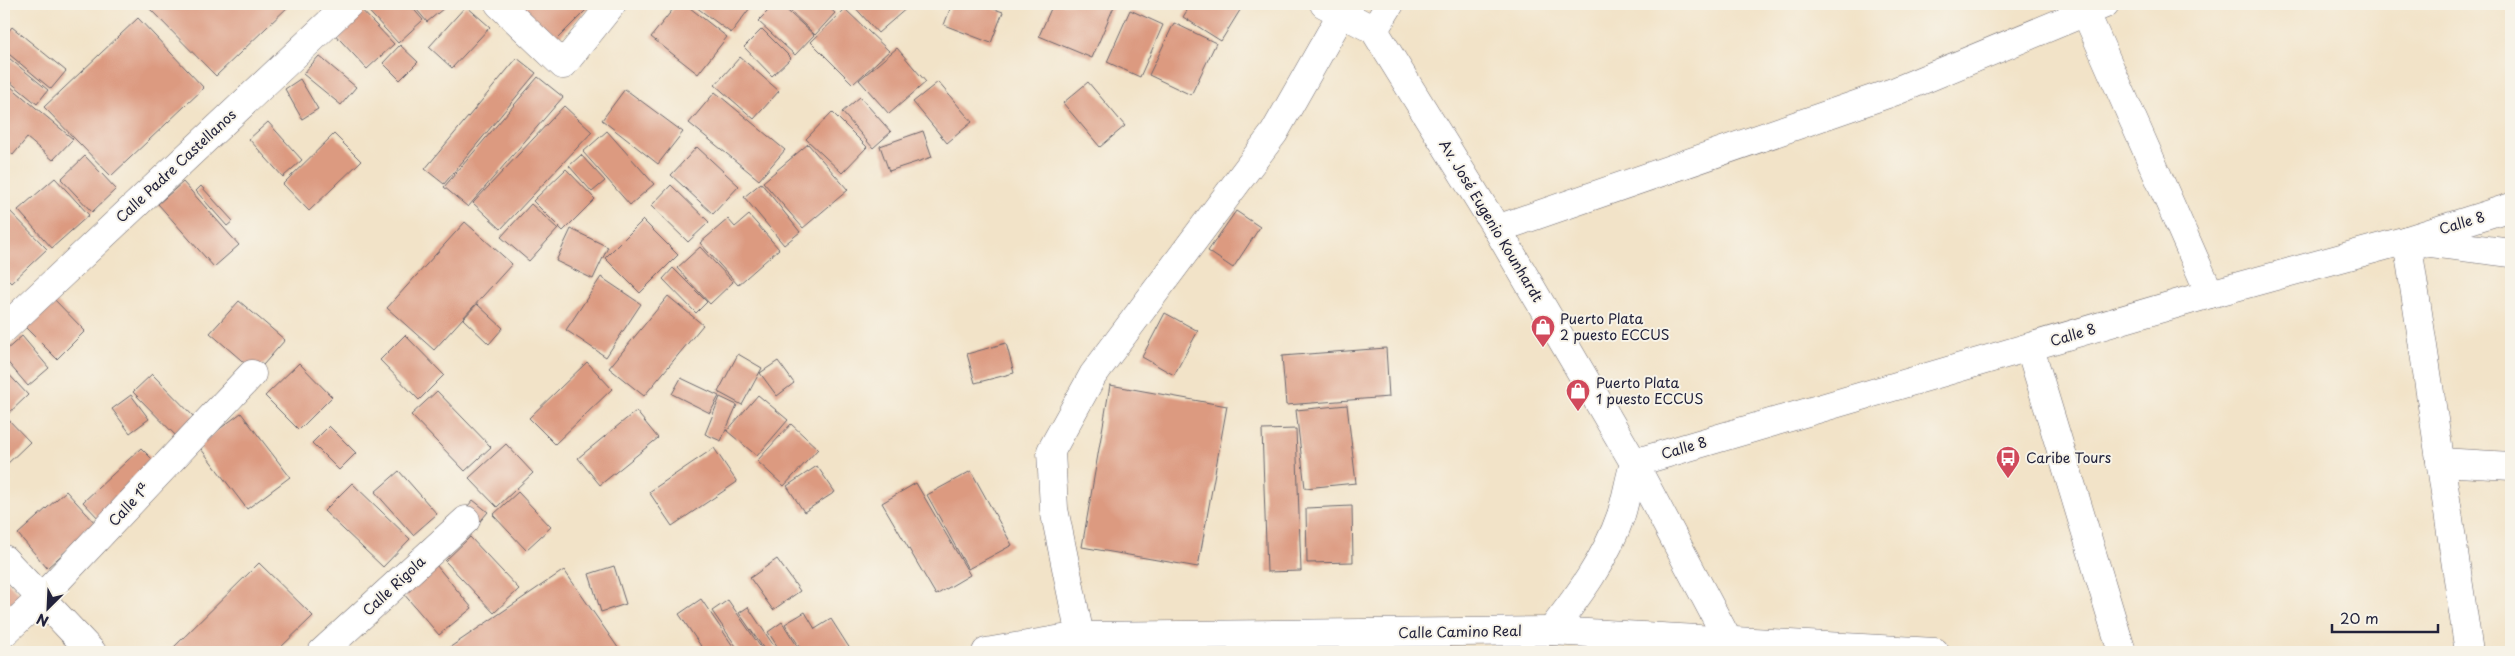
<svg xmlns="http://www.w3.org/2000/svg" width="2515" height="656" font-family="'Playpen Sans',sans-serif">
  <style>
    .building { fill: #dc9a80 }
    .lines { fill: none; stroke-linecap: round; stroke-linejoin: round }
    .minor-casing { stroke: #6b666c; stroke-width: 29 }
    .minor { stroke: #fff; stroke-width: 28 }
    .labels { text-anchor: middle; stroke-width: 4; stroke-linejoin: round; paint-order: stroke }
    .street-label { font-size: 14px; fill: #22223b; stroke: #f7f3e8 }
    .poi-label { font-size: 14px; fill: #22223b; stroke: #f7f3e8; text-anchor: start }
  </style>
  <rect width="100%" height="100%" fill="#f7f3e8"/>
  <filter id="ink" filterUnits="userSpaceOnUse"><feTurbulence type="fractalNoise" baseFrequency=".02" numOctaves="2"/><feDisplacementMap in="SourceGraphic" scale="10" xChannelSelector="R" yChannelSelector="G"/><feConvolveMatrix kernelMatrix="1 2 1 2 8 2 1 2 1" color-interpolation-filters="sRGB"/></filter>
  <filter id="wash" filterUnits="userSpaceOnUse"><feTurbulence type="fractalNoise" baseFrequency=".0096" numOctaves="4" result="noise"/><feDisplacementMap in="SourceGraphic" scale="20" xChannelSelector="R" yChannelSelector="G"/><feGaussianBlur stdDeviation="1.12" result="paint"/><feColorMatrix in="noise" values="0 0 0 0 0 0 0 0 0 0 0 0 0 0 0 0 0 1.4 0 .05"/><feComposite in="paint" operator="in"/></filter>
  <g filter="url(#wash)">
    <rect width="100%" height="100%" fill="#f2e3c8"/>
    <g id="blocks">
      <g class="building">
        <polygon points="145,4 291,4 216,76"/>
        <polygon points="356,4 394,44 367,69 328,27"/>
        <polygon points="362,4 409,4 423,20 398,43"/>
        <polygon points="412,4 449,4 427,22"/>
        <polygon points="513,4 592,4 553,43"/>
        <polygon points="677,4 685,4 727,37 698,74 651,37"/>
        <polygon points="692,4 753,4 731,33"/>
        <polygon points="775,4 780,4 814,35 795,55 758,21"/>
        <polygon points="783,4 825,4 835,13 815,35"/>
        <polygon points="852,4 905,4 908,7 878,33"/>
        <polygon points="952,4 980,4 1003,12 991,43 944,25"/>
        <polygon points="1053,4 1115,4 1092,58 1039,36"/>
        <polygon points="1191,4 1236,4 1242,7 1221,41 1183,17"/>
        <polygon points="466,6 490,27 452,68 429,47"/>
        <polygon points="845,9 889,51 853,84 811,42"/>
        <polygon points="1130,10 1163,25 1140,77 1107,62"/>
        <polygon points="138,18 204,88 111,176 44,107"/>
        <polygon points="1174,23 1216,43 1191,95 1149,75"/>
        <polygon points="12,27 66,71 51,89 4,50 4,37"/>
        <polygon points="762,29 791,58 772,76 744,47"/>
        <polygon points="400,45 418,62 400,80 383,63"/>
        <polygon points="897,48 926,82 889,114 859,80"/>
        <polygon points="4,54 48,90 37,104 4,77"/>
        <polygon points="319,56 356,87 341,105 303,74"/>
        <polygon points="740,57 779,91 754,119 715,85"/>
        <polygon points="517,58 536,73 444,184 425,169"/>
        <polygon points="538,77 563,97 468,207 444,187"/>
        <polygon points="300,79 318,109 302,119 285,89"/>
        <polygon points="4,81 73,139 53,160 27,138 13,155 4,147"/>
        <polygon points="938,82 972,122 947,143 913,102"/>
        <polygon points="1088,82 1125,126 1100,147 1063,103"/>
        <polygon points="625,89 683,132 658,164 602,120"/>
        <polygon points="715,92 785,150 759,180 689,123"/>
        <polygon points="860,97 891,132 873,148 842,112"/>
        <polygon points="564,106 592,132 501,229 473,203"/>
        <polygon points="832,112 867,147 842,173 806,139"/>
        <polygon points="268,122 302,160 283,177 249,139"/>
        <polygon points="607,131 654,184 630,205 583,152"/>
        <polygon points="923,131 932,157 889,171 880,146"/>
        <polygon points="334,134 361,161 309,211 283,184"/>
        <polygon points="808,144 848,190 803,228 763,182"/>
        <polygon points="697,147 739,186 713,214 671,175"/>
        <polygon points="581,155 605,181 592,192 569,166"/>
        <polygon points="85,156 116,189 92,212 61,179"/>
        <polygon points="566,169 595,199 563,231 533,201"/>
        <polygon points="55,178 89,215 52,248 18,210"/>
        <polygon points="183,182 239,245 214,267 158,204"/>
        <polygon points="761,183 800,232 784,245 744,197"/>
        <polygon points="671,185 709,222 688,242 651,206"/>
        <polygon points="201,186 233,221 227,226 196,191"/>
        <polygon points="531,204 558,229 529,261 501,237"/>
        <polygon points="4,205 47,249 11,283 4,276"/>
        <polygon points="1236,211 1260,227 1233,268 1208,251"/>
        <polygon points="749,215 779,249 738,285 700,243 728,219 735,227"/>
        <polygon points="643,220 678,255 640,293 605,258"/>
        <polygon points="465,222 512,264 434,350 387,308"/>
        <polygon points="571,229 608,247 593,279 556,261"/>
        <polygon points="700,247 733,282 710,304 677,268"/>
        <polygon points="673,268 707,302 696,313 663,279"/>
        <polygon points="601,277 641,304 606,357 566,330"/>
        <polygon points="668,296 703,325 644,396 609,368"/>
        <polygon points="52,297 85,331 57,359 23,325"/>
        <polygon points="239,301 285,340 256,373 210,333"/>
        <polygon points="477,304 503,328 489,344 463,319"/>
        <polygon points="1165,313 1198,331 1174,375 1142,357"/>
        <polygon points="405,335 444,375 419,400 380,360"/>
        <polygon points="22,336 49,368 28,386 4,358 4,352"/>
        <polygon points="1006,343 1014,373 975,383 967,354"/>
        <polygon points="1386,348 1389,397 1286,405 1282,356"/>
        <polygon points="738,354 762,368 742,405 718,392"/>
        <polygon points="778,361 794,383 777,396 760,373"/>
        <polygon points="587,362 612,389 555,444 529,418"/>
        <polygon points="299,363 332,397 299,430 265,396"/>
        <polygon points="4,369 28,395 7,415 4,411"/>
        <polygon points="152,374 201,424 183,443 133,392"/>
        <polygon points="681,378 719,396 710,413 672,394"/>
        <polygon points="1110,385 1227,406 1198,567 1082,547"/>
        <polygon points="437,391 491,447 465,471 411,415"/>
        <polygon points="131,395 149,419 130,433 112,409"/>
        <polygon points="758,395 788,420 757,456 727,431"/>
        <polygon points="720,397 737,405 721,441 705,434"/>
        <polygon points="1347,405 1356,483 1305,488 1296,410"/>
        <polygon points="636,411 658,438 600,485 578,458"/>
        <polygon points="241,413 290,477 247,509 198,445"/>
        <polygon points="4,415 30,442 4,467"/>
        <polygon points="791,424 818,449 784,486 757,461"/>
        <polygon points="329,426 356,453 339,470 312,443"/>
        <polygon points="1296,429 1301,571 1267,572 1262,430"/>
        <polygon points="506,444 533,473 497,507 469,478"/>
        <polygon points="141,448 158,465 100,520 83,502"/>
        <polygon points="714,448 737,482 672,526 649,492"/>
        <polygon points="817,466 835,492 804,512 787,486"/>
        <polygon points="399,471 437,514 413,535 375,492"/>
        <polygon points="971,471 1012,545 968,569 927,495"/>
        <polygon points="352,483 410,539 383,567 324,511"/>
        <polygon points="916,483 970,575 936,595 882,503"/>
        <polygon points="66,491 96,524 47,568 18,534"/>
        <polygon points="518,492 551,527 526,550 493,515"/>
        <polygon points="473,500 488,512 476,526 461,514"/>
        <polygon points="1352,506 1353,562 1307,563 1306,508"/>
        <polygon points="470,537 519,589 494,613 445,561"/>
        <polygon points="777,559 800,591 773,610 750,578"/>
        <polygon points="259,563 313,616 276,652 169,652"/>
        <polygon points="436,565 472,608 439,635 403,593"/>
        <polygon points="614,566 626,604 601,612 589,574"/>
        <polygon points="564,570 621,652 443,652"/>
        <polygon points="4,578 26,601 4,622"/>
        <polygon points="701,599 737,652 705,652 679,614"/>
        <polygon points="728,600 764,652 740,652 712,611"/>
        <polygon points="748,607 778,652 766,652 739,613"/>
        <polygon points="805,612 815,629 831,619 852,652 803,652 785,624"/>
        <polygon points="782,622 801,652 781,652 768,632"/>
      </g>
    </g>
  </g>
  <g filter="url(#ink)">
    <use href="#blocks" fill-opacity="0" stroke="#6b666c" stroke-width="1"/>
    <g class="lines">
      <defs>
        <g id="minor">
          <polyline points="499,4 563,65 612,4"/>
          <polyline points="1324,4 1374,30 1497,229 1634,463 1728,640"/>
          <polyline points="2085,11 2210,294"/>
          <polyline points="1374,30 1390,4"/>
          <polyline points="1497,229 1896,91 2105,4"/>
          <polyline points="4,329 349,4"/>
          <polyline points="2030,348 2122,652"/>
          <polyline points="2440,462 2511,466"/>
          <polyline points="1634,463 2210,294 2407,240 2511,207"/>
          <polyline points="4,559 92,652"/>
          <path d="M1551 631C1579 595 1606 559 1621 515 1626 499 1629 480 1634 463"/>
          <polyline points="4,633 40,599 252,374"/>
          <polyline points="1080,636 1054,509 1051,451 1093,375 1274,133 1342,13"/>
          <polyline points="322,652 466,520"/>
          <polyline points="986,652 1080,636 1551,631 1935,652"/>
          <polyline points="2469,652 2407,240 2511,253"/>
        </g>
      </defs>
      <use href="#minor" class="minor-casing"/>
      <use href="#minor" class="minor"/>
    </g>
  </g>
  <defs>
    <symbol id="shop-pin" viewBox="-11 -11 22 30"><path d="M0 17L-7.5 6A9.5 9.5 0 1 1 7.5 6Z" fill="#d1495b" stroke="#f7f3e8"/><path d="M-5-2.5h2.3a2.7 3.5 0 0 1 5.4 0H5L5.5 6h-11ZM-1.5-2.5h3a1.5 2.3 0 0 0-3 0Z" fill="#fff"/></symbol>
    <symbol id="bus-pin" viewBox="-11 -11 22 30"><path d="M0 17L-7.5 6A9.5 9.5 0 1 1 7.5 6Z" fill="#d1495b" stroke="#f7f3e8"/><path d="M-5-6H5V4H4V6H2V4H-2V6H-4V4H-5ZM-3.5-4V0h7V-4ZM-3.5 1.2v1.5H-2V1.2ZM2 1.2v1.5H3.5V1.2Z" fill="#fff"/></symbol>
  </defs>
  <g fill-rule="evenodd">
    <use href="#shop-pin" x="1529" y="313" width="28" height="38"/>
    <use href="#shop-pin" x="1564" y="377" width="28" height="38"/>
    <use href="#bus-pin" x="1994" y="444" width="28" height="38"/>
  </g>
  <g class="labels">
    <g class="street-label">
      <text transform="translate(176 166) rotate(-43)" y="5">Calle Padre Castellanos</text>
      <text transform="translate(1491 221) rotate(59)" y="5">Av. José Eugenio Kounhardt</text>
      <text transform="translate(2462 223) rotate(-17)" y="5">Calle 8</text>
      <text transform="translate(2073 335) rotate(-17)" y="5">Calle 8</text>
      <text transform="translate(1684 448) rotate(-16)" y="5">Calle 8</text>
      <text transform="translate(129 505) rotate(-47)" y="5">Calle 1ª</text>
      <text transform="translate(394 586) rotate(-43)" y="5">Calle Rigola</text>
      <text transform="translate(1460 632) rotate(-1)" y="5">Calle Camino Real</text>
    </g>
    <g class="poi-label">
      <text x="1560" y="324">Puerto Plata<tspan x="1560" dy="16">2 puesto ECCUS</tspan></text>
      <text x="1596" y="388">Puerto Plata<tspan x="1596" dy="16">1 puesto ECCUS</tspan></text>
      <text x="2026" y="463">Caribe Tours</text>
    </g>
  </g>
  <rect width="2515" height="656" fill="none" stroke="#f7f3e8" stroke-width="20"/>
  <g transform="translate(48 608) rotate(204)" stroke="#f7f3e8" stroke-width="4" paint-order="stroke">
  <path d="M0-4L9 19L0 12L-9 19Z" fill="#22223b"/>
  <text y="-8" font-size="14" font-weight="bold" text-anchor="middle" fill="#22223b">N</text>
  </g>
  <path d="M2332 624v8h106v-8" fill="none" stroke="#22223b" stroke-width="2.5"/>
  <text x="2340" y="624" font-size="15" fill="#22223b" stroke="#f7f3e8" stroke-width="4" paint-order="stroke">20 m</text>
</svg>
